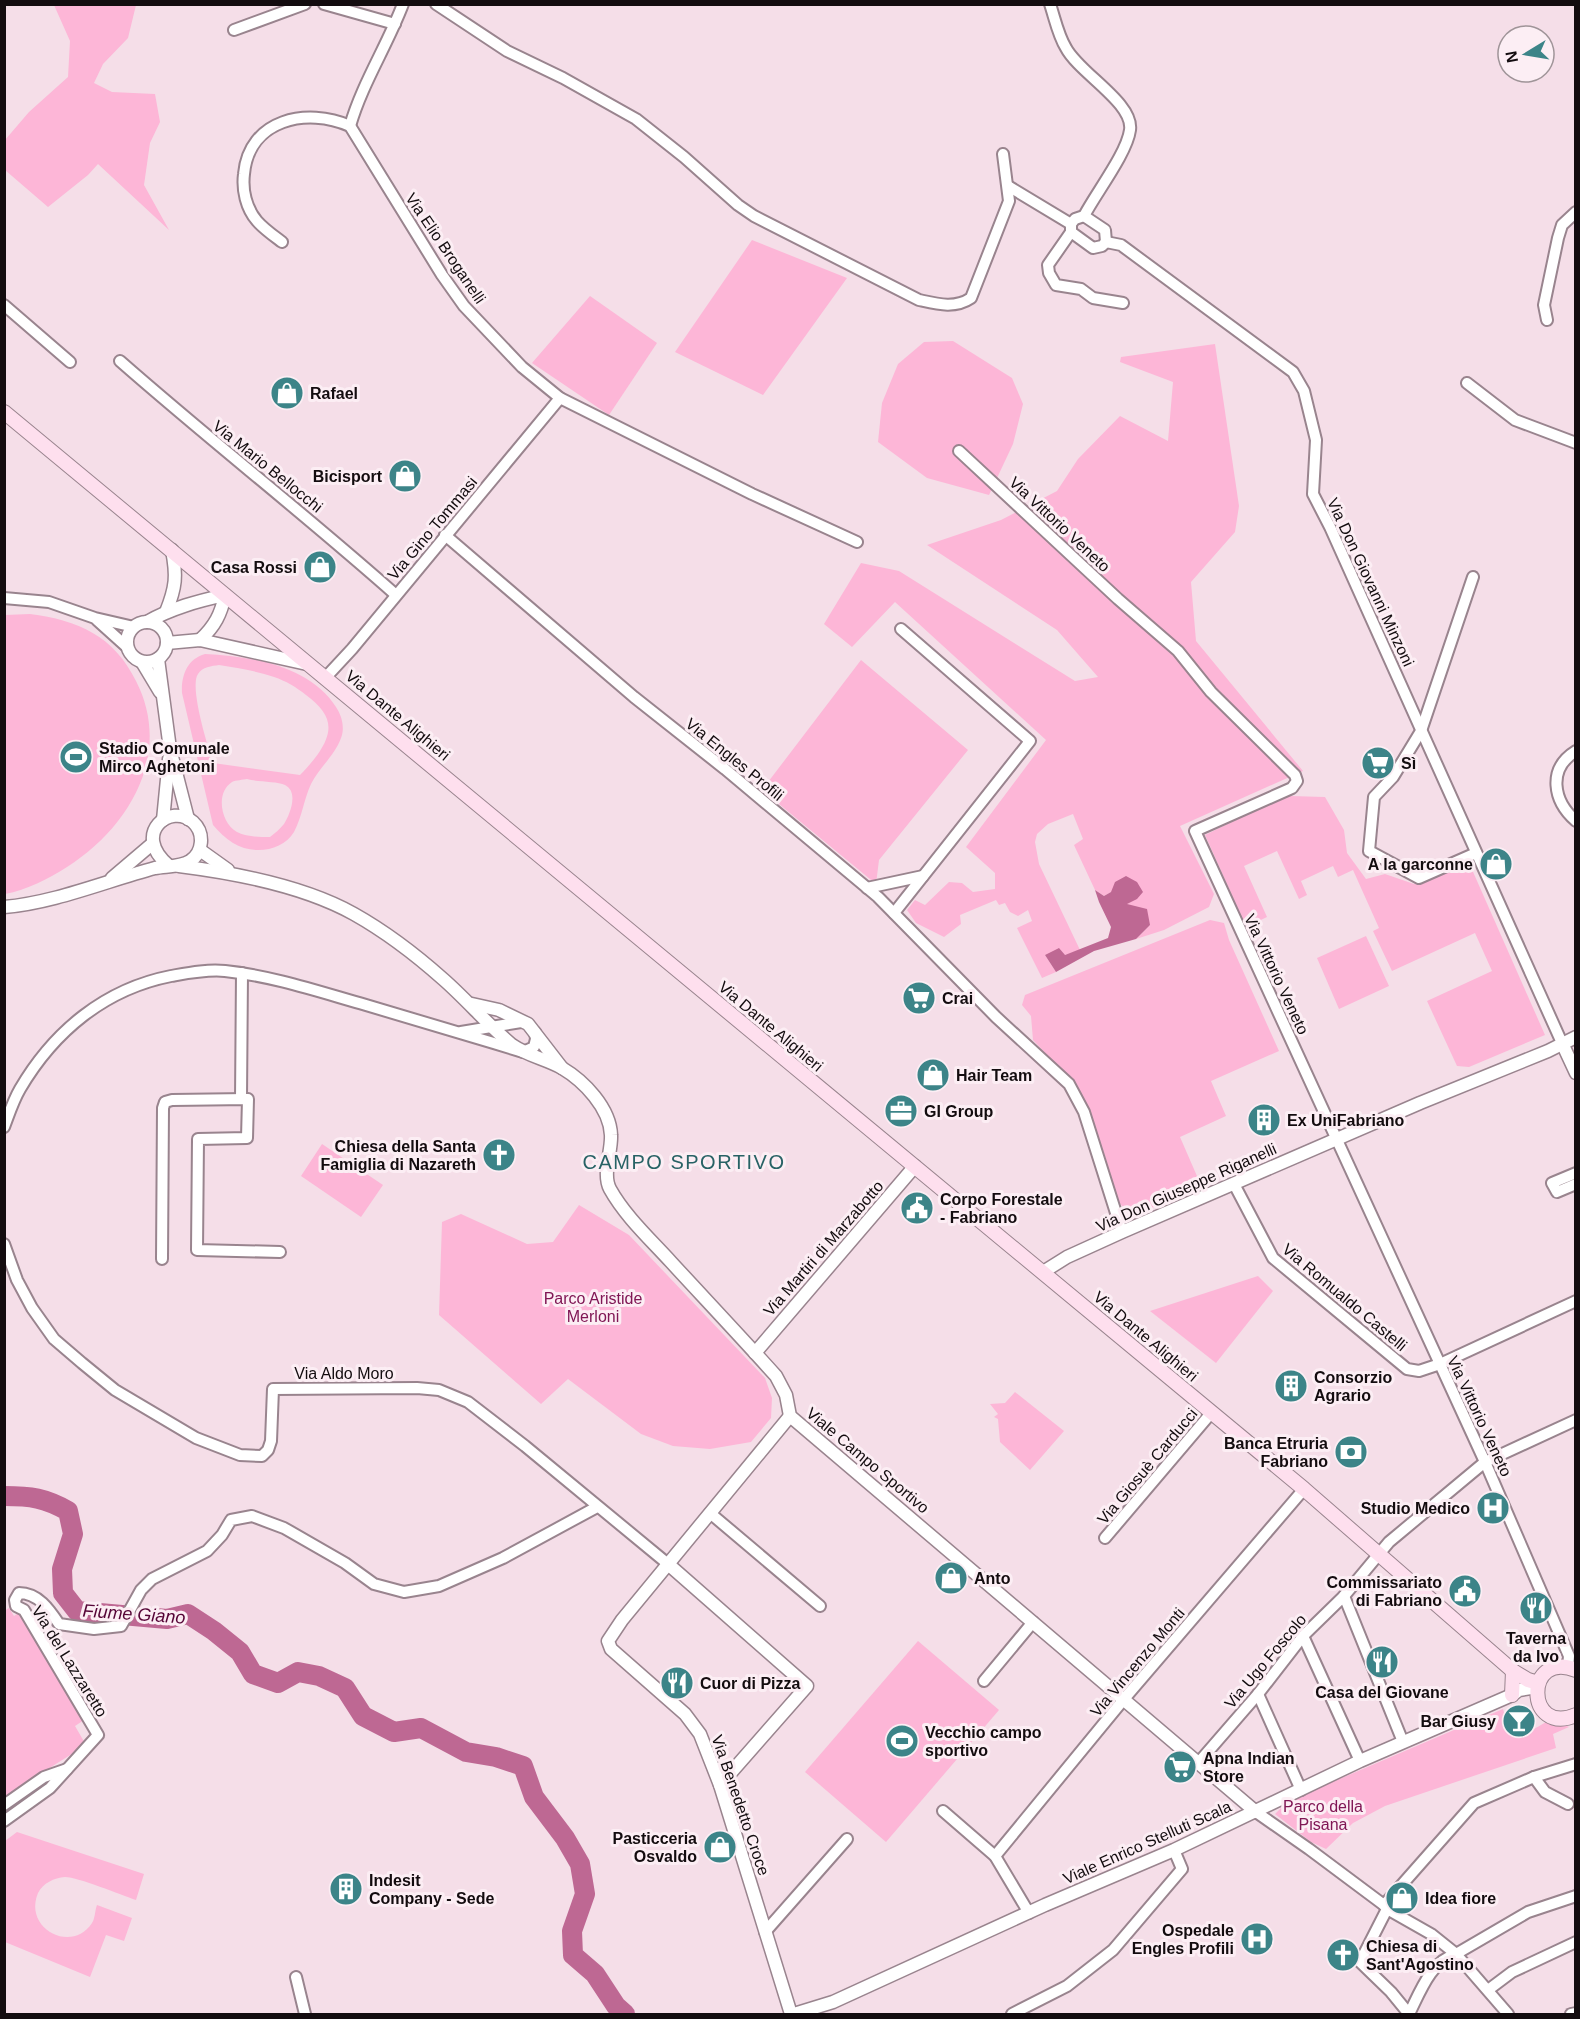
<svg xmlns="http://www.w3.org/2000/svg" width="1580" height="2019" font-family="Helvetica,sans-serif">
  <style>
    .green { fill: #fdb6d7; fill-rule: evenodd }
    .water { fill: #be6893 }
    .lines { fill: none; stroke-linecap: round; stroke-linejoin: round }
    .river { stroke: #be6893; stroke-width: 20 }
    .minor-casing { stroke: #99848e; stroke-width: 14 }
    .tertiary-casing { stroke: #99848e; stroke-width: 15 }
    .secondary-casing { stroke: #99848e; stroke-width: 16 }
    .minor { stroke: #fff; stroke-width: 10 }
    .tertiary { stroke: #fff; stroke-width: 12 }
    .secondary { stroke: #fedfee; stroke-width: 14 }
    .labels { text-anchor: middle; stroke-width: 6; stroke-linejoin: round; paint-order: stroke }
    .street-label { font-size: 16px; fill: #130c0f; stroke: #fceef4 }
    .poi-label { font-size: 16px; font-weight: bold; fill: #130c0f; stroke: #fceef4; text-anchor: start }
    .park-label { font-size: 16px; fill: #801755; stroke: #fceef4 }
    .water-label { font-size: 18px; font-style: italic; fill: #560537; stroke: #fceef4 }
    .quarter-label { font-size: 20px; letter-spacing: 1.5px; fill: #286265; stroke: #fceef4 }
  </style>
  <rect width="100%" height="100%" fill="#f5dee8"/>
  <g class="green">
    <polygon points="54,5 136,5 128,38 103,64 94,83 112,92 155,94 160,122 150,143 144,185 169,230 98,164 88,175 48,207 5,170 5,140 29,112 68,77 70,41"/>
    <polygon points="752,240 847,278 763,395 675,352"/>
    <polygon points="590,296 657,343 609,415 532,363"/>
    <polygon points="953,341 1012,378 1023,404 1013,444 989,495 927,478 878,442 882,403 898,364 924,342"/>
    <polygon points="1215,344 1239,506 1235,532 1191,582 1196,641 1303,771 1180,826 1214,894 1209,907 1164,930 1136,939 1150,925 1111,892 1104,896 1095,890 1074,845 1083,839 1073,814 1048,824 1037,834 1035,842 1039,864 1080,950 1065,955 1045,955 1056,972 1042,978 1017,928 1032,921 1028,910 1018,916 1010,912 1005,903 999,905 996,900 960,915 961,924 944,937 916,923 907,910 915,900 925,905 949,882 962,883 973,892 995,889 995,873 966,847 1046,740 895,602 852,647 824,624 861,563 899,571 1075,681 1098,677 1057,630 927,545 1001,520 1057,491 1078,459 1120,416 1168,441 1173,382 1120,362 1121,357"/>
    <path d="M30 614C78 620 114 636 136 681 173 753 130 827 67 867 48 879 27 890 5 894V615Z"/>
    <path d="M205 654C251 656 310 666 336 707 342 716 345 728 341 738 335 755 319 768 311 784 304 799 302 817 294 832 282 852 252 855 233 843 225 838 219 832 213 825L182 693C181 676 187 659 205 654ZM219 665C237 668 257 671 274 677 286 681 296 687 306 695 330 713 336 728 318 754 312 762 307 768 300 775L213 763C208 747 189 687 198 674 202 667 212 666 219 665ZM247 779C257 782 277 781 285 785 299 792 290 814 284 824 280 829 275 833 270 837 259 837 247 837 237 832 221 823 215 793 232 782 236 780 243 780 247 779Z"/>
    <polygon points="861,660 968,750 879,860 876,884 762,790"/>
    <polygon points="1290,796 1325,797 1344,830 1347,853 1366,879 1385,874 1414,884 1461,864 1470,865 1545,1035 1469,1067 1457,1066 1427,1001 1492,971 1475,933 1392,971 1373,931 1379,928 1353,870 1338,877 1333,866 1301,881 1307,895 1299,899 1277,851 1244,866 1267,917 1246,927 1205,835 1250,813"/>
    <polygon points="1210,920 1224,923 1229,940 1279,1051 1211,1081 1226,1116 1180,1137 1200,1183 1142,1213 1125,1210 1118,1201 1105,1156 1079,1089 1033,1040 1031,1016 1022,1005 1025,995"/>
    <polygon points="1366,936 1389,986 1339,1009 1317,958"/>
    <polygon points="322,1144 383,1185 361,1217 301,1176"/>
    <polygon points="579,1205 629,1235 765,1378 772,1398 771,1418 751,1442 710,1449 673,1446 641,1434 568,1379 541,1404 439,1315 442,1222 461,1214 527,1244 553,1242"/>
    <polygon points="1258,1276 1273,1291 1216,1363 1150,1311"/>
    <polygon points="1015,1392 1064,1431 1030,1470 1000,1442 998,1419 994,1417 998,1414 990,1404 1005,1403"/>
    <polygon points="9,1608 14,1616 20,1612 87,1718 75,1726 86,1745 5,1796 4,1611"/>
    <polygon points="918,1641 999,1710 886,1842 805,1772"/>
    <path d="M1503 1709 1510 1733C1524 1737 1539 1726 1551 1719L1569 1727 1553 1734 1556 1748 1385 1806 1353 1823 1326 1849 1311 1842 1275 1814 1288 1801Z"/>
    <path d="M17 1832 144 1874 136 1900C121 1895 78 1877 65 1877 54 1878 43 1883 38 1893 23 1929 72 1954 92 1923 95 1919 95 1910 97 1905L132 1918 124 1941 106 1935 90 1977 5 1942V1841Z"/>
  </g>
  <polygon class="water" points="1126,876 1137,882 1143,892 1137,899 1127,904 1147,909 1150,925 1136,939 1094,951 1056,972 1045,955 1059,948 1065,955 1108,938 1111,927 1099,902 1095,890 1104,896 1111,892 1115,882"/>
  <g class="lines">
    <path class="river" d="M4 1496C31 1496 45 1498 68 1511L73 1534 62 1569 63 1593 77 1611 167 1619 188 1614 214 1631 240 1652 253 1674 278 1683 298 1672 319 1676 345 1688 363 1716 394 1732 421 1728 466 1752 496 1757 523 1766 534 1797 565 1838 580 1864 585 1894 572 1931 573 1955 595 1974 616 2006 625 2014"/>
    <defs>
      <g id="minor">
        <polyline points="324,4 395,24"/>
        <path d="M436 4 507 51 563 78 636 119 684 157 738 205 754 216 919 300C937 304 955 309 971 298L1009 201 1003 154"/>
        <path d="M1050 4C1055 19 1058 35 1066 48 1079 73 1134 103 1130 130 1127 153 1096 193 1084 216"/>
        <polyline points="234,30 305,4"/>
        <path d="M350 126C362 84 387 46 403 4"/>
        <polyline points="1008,186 1071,224"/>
        <polyline points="1084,216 1075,219 1071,224 1071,232 1048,265 1049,273 1056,285 1081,289 1093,298 1123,303"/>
        <polyline points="1084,216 1105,230 1106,242"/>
        <polyline points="1071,232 1093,248 1102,246 1106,242"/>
        <path d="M282 242C274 236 264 229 257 221 246 208 242 190 244 174 249 119 307 107 350 126L442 275 464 306 522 367 560 398 752 494 857 542"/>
        <polyline points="1106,242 1121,245 1293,372 1304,391 1316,440 1313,494 1330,527 1562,1043"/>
        <polyline points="4,305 70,362"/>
        <polyline points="1547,320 1544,305 1558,238 1562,225 1576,212"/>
        <path d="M120 361C211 441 306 515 396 595"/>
        <polyline points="1467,383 1515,420 1576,443"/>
        <polyline points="959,451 1118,599 1178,651 1211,692 1295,775 1297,781 1292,788 1195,831 1485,1462 1569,1656 1568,1667"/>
        <polyline points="445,535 634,697 725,769 878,897 996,1017 1069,1084 1084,1112 1122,1232"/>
        <polyline points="1473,577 1421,731 1393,777 1374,797 1369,851 1419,878 1476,853"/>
        <polyline points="4,598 49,602 95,618 134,627"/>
        <polyline points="97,620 127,647"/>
        <polyline points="326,677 352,649 560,398"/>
        <path d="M1576 751C1547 769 1553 801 1576 821"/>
        <polyline points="867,888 923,876"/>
        <polyline points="894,913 1030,741 901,629"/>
        <polyline points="461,1032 521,1022"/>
        <polyline points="241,1099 242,973"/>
        <path d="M4 1127C9 1114 13 1101 20 1089 54 1031 105 989 171 976 188 973 208 969 225 971 273 976 320 992 366 1005 419 1021 471 1036 523 1052L534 1047 536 1039 535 1032"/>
        <polyline points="1576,1173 1552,1183 1557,1192 1576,1184"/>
        <polyline points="1234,1184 1273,1258 1407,1369 1419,1371 1440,1364 1576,1301"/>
        <polyline points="4,1244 17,1280 32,1308 54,1339 82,1363 115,1390 196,1438 240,1455 262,1456 268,1450 271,1441 273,1389 417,1388 439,1390 468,1402 525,1446 668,1564"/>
        <polyline points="162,1259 163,1108 165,1102 172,1100 248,1099 247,1138 198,1139 197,1250 280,1252"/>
        <polyline points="710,1513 820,1606"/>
        <polyline points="1105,1538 1212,1412"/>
        <polyline points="1344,1596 1403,1742"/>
        <polyline points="1303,1636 1360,1761"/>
        <polyline points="984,1681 1033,1622"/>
        <polyline points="1258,1694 1301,1790"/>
        <polyline points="1199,1762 1258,1694 1303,1636 1344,1596 1389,1542 1485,1462 1576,1420"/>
        <polyline points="1534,1777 1545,1792 1568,1804"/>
        <polyline points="4,1805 44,1777 67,1769"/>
        <polyline points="943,1811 995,1856 1029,1913"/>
        <polyline points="1256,1812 1309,1849 1384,1905 1387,1909 1431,1934 1456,1954 1508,2014"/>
        <path d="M4 1821 50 1788 98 1735 24 1610 16 1606 15 1600 19 1593C38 1593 49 1609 59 1624L94 1629 121 1626 141 1590 152 1579 207 1551 222 1535 231 1520 252 1516 284 1528 345 1563 374 1584 404 1592 439 1586 503 1558 597 1507"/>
        <polyline points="995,1856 1124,1699 1304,1489"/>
        <polyline points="1384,1905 1474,1803 1534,1777 1576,1764"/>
        <polyline points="1387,1909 1360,1962 1391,1992 1409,2014"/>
        <polyline points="765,1932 847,1839"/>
        <polyline points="296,1977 305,2014"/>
        <polyline points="1488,1990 1512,1972 1576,1942"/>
        <polyline points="1012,2014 1067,1986 1113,1950 1182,1869 1174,1850"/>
        <path d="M1409 2014C1420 1992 1431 1961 1456 1954L1528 1912 1576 1896"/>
        <polyline points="1571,2014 1576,2013"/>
      </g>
      <g id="tertiary">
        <path d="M166 612C176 587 177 576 172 550"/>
        <circle cx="147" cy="642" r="20"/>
        <path d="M147 622C172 608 198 601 225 595 221 614 215 626 200 640"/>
        <polyline points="167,643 200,640 307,664"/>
        <polyline points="158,659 170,749 188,819"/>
        <polyline points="142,662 160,692"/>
        <polyline points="163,820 169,759"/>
        <polyline points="200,850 228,870"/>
        <path d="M179 866C235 873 304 886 354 914 386 932 416 955 443 979 467 1000 488 1025 512 1045 528 1056 546 1059 562 1068 584 1081 610 1108 611 1135 612 1151 602 1174 610 1189 625 1216 650 1239 671 1262 706 1300 741 1337 776 1376L786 1395 790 1416 1256 1812"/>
        <polyline points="112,878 152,844"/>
        <path d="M4 907C54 903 106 881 155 868 166 866 181 867 190 861 203 853 205 833 193 822 171 802 131 833 168 865"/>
        <polyline points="472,1004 499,1010 528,1024 562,1068"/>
        <polyline points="1562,1043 1576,1073"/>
        <polyline points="1043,1272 1067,1257 1122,1232 1420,1103 1548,1051 1576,1037"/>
        <polyline points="755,1353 915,1166"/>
        <polyline points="790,1416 622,1620 608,1641 611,1649 685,1714 700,1734 720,1785 791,2014"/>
        <polyline points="668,1564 807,1686 720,1785"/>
        <polyline points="794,2014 833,2002 1045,1905 1174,1850 1360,1761 1512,1695 1519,1690 1537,1687"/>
      </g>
      <g id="secondary">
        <polyline points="4,412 1304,1489 1513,1671 1528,1680 1538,1683"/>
        <path d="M1576 1670C1524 1649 1525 1737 1576 1715"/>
        <polyline points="1512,1695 1513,1671"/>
      </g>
    </defs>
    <use href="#minor" class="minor-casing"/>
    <use href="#tertiary" class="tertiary-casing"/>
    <use href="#secondary" class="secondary-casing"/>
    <use href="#minor" class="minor"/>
    <use href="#tertiary" class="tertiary"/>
    <use href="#secondary" class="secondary"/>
  </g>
  <defs>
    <symbol id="shop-disc" viewBox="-11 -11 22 22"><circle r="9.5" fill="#3c8488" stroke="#fceef4"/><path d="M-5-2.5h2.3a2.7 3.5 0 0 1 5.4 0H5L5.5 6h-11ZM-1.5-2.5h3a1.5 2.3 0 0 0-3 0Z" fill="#fff"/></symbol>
    <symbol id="stadium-disc" viewBox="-11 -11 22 22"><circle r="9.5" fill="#3c8488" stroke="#fceef4"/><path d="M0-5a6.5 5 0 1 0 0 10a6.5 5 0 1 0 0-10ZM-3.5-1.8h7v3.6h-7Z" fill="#fff"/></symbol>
    <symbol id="supermarket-disc" viewBox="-11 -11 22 22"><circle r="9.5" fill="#3c8488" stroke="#fceef4"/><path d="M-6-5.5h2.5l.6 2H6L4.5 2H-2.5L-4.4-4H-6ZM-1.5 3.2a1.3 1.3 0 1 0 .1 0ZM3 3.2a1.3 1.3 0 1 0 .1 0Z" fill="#fff"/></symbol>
    <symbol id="office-disc" viewBox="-11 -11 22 22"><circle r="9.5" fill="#3c8488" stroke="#fceef4"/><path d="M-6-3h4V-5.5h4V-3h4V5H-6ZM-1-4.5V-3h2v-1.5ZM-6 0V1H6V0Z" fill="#fff"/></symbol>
    <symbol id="building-disc" viewBox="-11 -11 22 22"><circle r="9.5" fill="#3c8488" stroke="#fceef4"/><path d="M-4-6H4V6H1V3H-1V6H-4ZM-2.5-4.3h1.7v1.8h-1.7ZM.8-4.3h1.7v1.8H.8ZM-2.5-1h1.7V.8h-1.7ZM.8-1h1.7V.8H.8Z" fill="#fff"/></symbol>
    <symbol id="church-disc" viewBox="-11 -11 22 22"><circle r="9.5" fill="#3c8488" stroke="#fceef4"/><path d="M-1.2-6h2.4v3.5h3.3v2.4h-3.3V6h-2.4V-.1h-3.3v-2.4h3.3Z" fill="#fff"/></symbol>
    <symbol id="civic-disc" viewBox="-11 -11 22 22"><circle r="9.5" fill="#3c8488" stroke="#fceef4"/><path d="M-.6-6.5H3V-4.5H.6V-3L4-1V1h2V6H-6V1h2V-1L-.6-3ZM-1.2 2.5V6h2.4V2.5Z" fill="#fff"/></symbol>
    <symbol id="bank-disc" viewBox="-11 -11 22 22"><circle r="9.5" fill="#3c8488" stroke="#fceef4"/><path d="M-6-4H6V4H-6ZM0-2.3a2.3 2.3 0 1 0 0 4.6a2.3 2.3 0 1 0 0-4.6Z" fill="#fff"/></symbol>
    <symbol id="hospital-disc" viewBox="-11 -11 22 22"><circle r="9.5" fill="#3c8488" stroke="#fceef4"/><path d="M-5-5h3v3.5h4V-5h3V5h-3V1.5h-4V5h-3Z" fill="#fff"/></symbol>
    <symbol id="restaurant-disc" viewBox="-11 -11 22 22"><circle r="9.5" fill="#3c8488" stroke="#fceef4"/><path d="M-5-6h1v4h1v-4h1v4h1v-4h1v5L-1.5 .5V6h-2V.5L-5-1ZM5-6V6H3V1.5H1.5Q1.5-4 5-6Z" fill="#fff"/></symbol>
    <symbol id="bar-disc" viewBox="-11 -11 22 22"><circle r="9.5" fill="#3c8488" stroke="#fceef4"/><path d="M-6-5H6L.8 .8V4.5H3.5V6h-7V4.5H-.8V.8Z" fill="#fff"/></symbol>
  </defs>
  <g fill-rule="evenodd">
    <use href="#shop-disc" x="268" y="374" width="38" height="38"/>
    <use href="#shop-disc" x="386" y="457" width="38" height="38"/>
    <use href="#shop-disc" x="301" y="548" width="38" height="38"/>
    <use href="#stadium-disc" x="57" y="738" width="38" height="38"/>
    <use href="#supermarket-disc" x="1359" y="744" width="38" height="38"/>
    <use href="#shop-disc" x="1477" y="845" width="38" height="38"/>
    <use href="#supermarket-disc" x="900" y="979" width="38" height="38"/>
    <use href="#shop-disc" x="914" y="1056" width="38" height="38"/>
    <use href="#office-disc" x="882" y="1092" width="38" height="38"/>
    <use href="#building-disc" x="1245" y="1101" width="38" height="38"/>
    <use href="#church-disc" x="480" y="1136" width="38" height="38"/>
    <use href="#civic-disc" x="898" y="1189" width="38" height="38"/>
    <use href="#building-disc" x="1272" y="1367" width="38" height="38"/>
    <use href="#bank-disc" x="1332" y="1433" width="38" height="38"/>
    <use href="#hospital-disc" x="1474" y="1489" width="38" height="38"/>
    <use href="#shop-disc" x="932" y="1559" width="38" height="38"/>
    <use href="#civic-disc" x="1446" y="1572" width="38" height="38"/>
    <use href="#restaurant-disc" x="1517" y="1589" width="38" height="38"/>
    <use href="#restaurant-disc" x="1363" y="1643" width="38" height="38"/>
    <use href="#restaurant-disc" x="658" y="1664" width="38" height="38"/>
    <use href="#bar-disc" x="1500" y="1702" width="38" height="38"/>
    <use href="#stadium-disc" x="883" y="1722" width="38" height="38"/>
    <use href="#supermarket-disc" x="1161" y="1748" width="38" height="38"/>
    <use href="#shop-disc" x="701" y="1828" width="38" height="38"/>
    <use href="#building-disc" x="327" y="1870" width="38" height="38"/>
    <use href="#shop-disc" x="1383" y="1879" width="38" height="38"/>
    <use href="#hospital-disc" x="1238" y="1920" width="38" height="38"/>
    <use href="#church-disc" x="1324" y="1936" width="38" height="38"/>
  </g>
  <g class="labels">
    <g class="street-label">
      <text transform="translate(446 248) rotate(56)" y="6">Via Elio Broganelli</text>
      <text transform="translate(268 466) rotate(39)" y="6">Via Mario Bellocchi</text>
      <text transform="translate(1060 524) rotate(43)" y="6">Via Vittorio Veneto</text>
      <text transform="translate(432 528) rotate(-50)" y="6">Via Gino Tommasi</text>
      <text transform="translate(1371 582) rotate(65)" y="6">Via Don Giovanni Minzoni</text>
      <text transform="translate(398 715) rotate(40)" y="6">Via Dante Alighieri</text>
      <text transform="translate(735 759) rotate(39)" y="6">Via Engles Profili</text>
      <text transform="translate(1277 974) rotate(65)" y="6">Via Vittorio Veneto</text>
      <text transform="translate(771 1026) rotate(40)" y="6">Via Dante Alighieri</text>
      <text transform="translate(1186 1187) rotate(-24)" y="6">Via Don Giuseppe Riganelli</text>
      <text transform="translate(823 1248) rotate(-49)" y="6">Via Martiri di Marzabotto</text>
      <text transform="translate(1345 1297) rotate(40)" y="6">Via Romualdo Castelli</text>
      <text transform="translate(1146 1336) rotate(40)" y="6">Via Dante Alighieri</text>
      <text x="344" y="1379">Via Aldo Moro</text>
      <text transform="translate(1480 1416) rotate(65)" y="6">Via Vittorio Veneto</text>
      <text transform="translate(868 1460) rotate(40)" y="6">Viale Campo Sportivo</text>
      <text transform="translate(1147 1466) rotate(-50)" y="6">Via Giosuè Carducci</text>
      <text transform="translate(70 1661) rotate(58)" y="6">Via del Lazzaretto</text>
      <text transform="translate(1265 1661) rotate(-50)" y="6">Via Ugo Foscolo</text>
      <text transform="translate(1137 1662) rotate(-50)" y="6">Via Vincenzo Monti</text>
      <text transform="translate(741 1805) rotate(71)" y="6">Via Benedetto Croce</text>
      <text transform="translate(1147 1842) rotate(-24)" y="6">Viale Enrico Stelluti Scala</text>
    </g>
    <g class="poi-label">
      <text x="310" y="399">Rafael</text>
      <text x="382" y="482" text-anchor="end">Bicisport</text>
      <text x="297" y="573" text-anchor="end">Casa Rossi</text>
      <text x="99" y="754">Stadio Comunale<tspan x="99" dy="18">Mirco Aghetoni</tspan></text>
      <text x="1401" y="769">Sì</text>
      <text x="1473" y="870" text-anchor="end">A la garconne</text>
      <text x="942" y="1004">Crai</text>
      <text x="956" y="1081">Hair Team</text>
      <text x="924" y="1117">GI Group</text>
      <text x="1287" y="1126">Ex UniFabriano</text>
      <text x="476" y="1152" text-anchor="end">Chiesa della Santa<tspan x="476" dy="18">Famiglia di Nazareth</tspan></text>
      <text x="940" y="1205">Corpo Forestale<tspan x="940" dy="18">- Fabriano</tspan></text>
      <text x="1314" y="1383">Consorzio<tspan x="1314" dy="18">Agrario</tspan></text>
      <text x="1328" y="1449" text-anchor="end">Banca Etruria<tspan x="1328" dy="18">Fabriano</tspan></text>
      <text x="1470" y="1514" text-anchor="end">Studio Medico</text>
      <text x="974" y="1584">Anto</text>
      <text x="1442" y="1588" text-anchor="end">Commissariato<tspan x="1442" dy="18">di Fabriano</tspan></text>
      <text x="1536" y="1644" text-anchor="middle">Taverna<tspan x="1536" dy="18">da Ivo</tspan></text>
      <text x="700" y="1689">Cuor di Pizza</text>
      <text x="1382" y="1698" text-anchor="middle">Casa del Giovane</text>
      <text x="1496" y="1727" text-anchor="end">Bar Giusy</text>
      <text x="925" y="1738">Vecchio campo<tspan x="925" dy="18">sportivo</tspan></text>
      <text x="1203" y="1764">Apna Indian<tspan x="1203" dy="18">Store</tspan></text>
      <text x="697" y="1844" text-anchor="end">Pasticceria<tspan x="697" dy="18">Osvaldo</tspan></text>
      <text x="369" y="1886">Indesit<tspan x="369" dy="18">Company - Sede</tspan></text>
      <text x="1425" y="1904">Idea fiore</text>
      <text x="1234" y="1936" text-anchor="end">Ospedale<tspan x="1234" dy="18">Engles Profili</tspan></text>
      <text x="1366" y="1952">Chiesa di<tspan x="1366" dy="18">Sant'Agostino</tspan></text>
    </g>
    <g class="park-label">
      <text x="593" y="1304">Parco Aristide<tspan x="593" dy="18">Merloni</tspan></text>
      <text x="1323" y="1812">Parco della<tspan x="1323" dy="18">Pisana</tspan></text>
    </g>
    <g class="water-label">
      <text transform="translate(134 1614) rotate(4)" y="6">Fiume Giano</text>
    </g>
    <g class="quarter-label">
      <text x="684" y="1169">CAMPO SPORTIVO</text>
    </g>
  </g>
  <rect width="1580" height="2019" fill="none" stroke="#130c0f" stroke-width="12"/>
  <g transform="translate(1526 54) rotate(259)"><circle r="28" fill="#fceef4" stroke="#9f9498" stroke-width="1.5"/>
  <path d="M0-4.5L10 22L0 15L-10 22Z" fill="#3c8488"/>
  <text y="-9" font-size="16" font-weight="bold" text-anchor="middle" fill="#130c0f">N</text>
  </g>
</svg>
